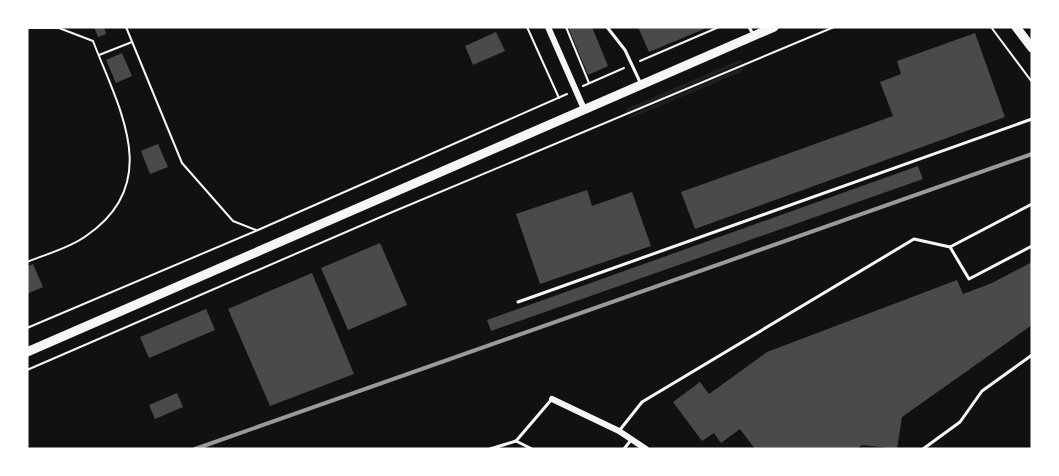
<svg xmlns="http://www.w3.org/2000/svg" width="1059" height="476" font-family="Poppins,sans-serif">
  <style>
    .green { fill: #202020 }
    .building { fill: #4a4a4a }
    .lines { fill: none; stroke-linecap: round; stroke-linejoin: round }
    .path { stroke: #f5f5f5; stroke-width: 2 }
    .service { stroke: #f5f5f5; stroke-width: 3 }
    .minor { stroke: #f5f5f5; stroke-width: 6 }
    .secondary { stroke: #f5f5f5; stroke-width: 9 }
    .rail { stroke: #9a9a9a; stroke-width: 4 }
  </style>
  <rect width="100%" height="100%" fill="#111"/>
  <g class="green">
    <polygon points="739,60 744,62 624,114 628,108"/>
    <polygon points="745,66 741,72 631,118 627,117"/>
  </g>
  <g class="building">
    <polygon points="94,27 104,27 106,34 98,37"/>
    <polygon points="568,27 592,27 608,66 588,75"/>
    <polygon points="638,27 709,27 649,52"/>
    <polygon points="496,32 505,51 473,65 465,46"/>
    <polygon points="975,33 1005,117 695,229 681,192 893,116 880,82 901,74 897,61"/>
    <polygon points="122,53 132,76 116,83 106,60"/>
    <polygon points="158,144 168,167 150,174 141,151"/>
    <polygon points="918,166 923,179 491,331 487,320"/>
    <polygon points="587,190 592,206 632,192 651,246 540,284 516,214"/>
    <polygon points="380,243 407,305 348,330 321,268"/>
    <polygon points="1032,262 1032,325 902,417 897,449 862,445 857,449 755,449 740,429 721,443 714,433 702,441 673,402 700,382 709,394 767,352 957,280 963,294 992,283"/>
    <polygon points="33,264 43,287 27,294 27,267"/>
    <polygon points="312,273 354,374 270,406 228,309"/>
    <polygon points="206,309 215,330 149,358 140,337"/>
    <polygon points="177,393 183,407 155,419 149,405"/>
  </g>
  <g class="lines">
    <g class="path">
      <polyline points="126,27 182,163 233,221 256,230"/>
      <polyline points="527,27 559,98"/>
      <polyline points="566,27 589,83"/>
      <polyline points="991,27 1032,82"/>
      <path d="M27 28H59L93 41C119 109 164 183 86 236 70 248 46 254 27 262"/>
      <polyline points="99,55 132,42"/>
      <polyline points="640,61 719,27"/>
      <polyline points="583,86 624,68"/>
      <polyline points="27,328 258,230 567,94"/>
      <polyline points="27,370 390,213 834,27"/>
    </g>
    <g class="service">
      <polyline points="607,27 625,50 640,82"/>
      <polyline points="749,27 753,34"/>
      <polyline points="1032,204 950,247 969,279 1032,246"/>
      <polyline points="518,302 1032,119"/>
      <polyline points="619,431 642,402 914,239 950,247"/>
      <polyline points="516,441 552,399"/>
      <polyline points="490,449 516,441 532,449"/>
      <polyline points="624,449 631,440"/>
      <polyline points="923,449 960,422 982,391 1032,355"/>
    </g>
    <g class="minor">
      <polyline points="548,27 584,109"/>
      <polyline points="552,399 619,431 646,449"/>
    </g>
    <g class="secondary">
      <polyline points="1016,27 1032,48"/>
      <polyline points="27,352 774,27"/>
    </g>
    <polyline class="rail" points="195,449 1032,154"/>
  </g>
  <rect width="1059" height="476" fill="none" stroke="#ffffff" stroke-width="57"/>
</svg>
